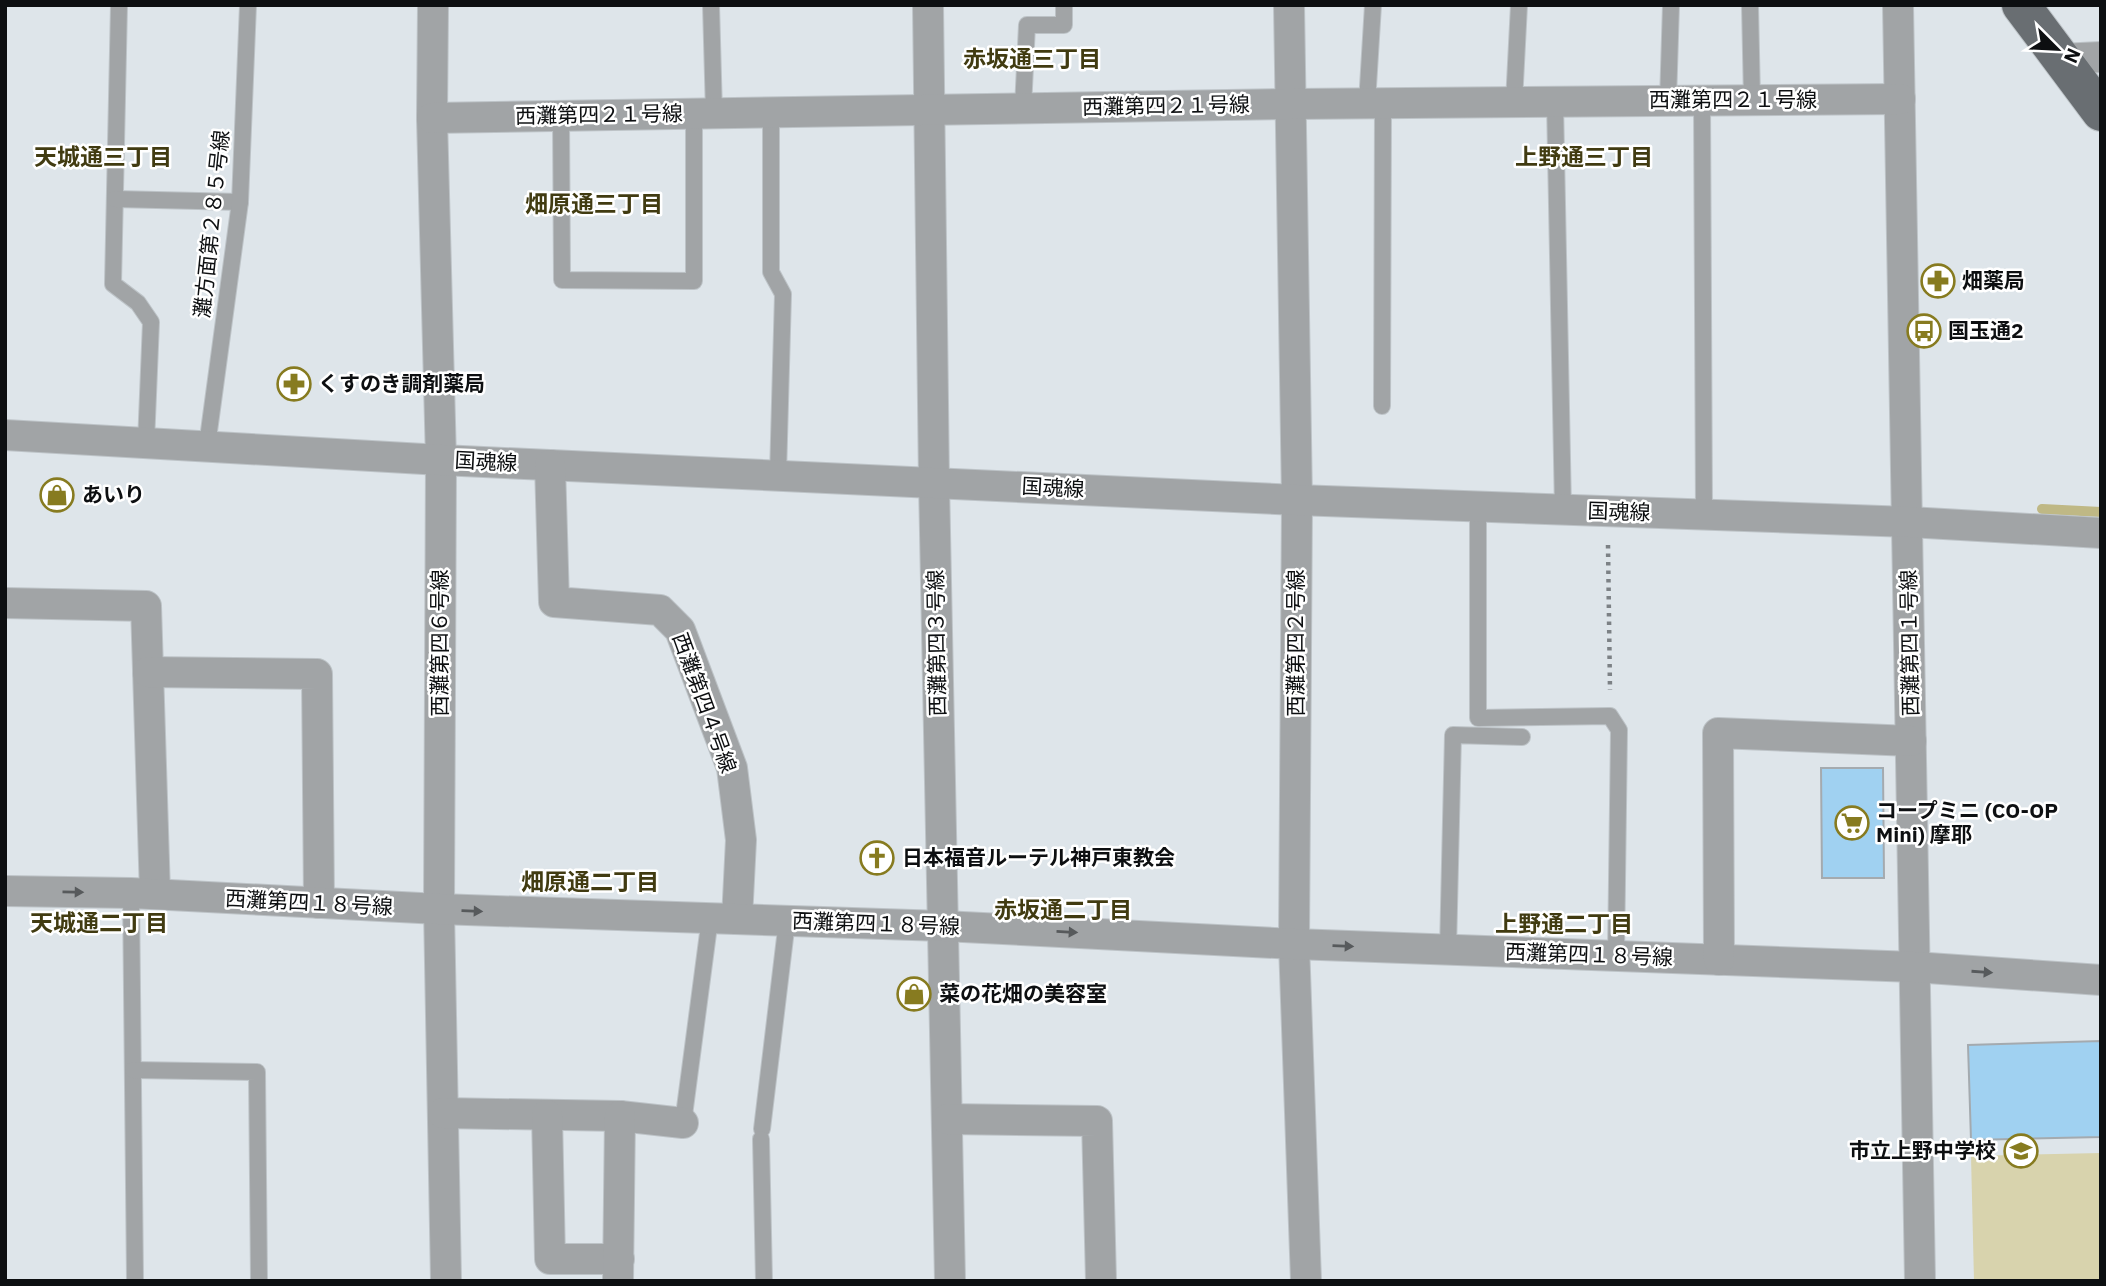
<svg xmlns="http://www.w3.org/2000/svg" width="2106" height="1286" font-family="'IBM Plex Sans','Noto Sans JP',sans-serif">
  <style>
    .green { fill: #d8d3ad }
    .lines { fill: none; stroke-linecap: round; stroke-linejoin: round }
    .stream { stroke: #bfb885; stroke-width: 10 }
    .building { fill: #a0d1f1; stroke: #a4aaaf; stroke-width: 2 }
    .lane-casing { stroke: #bdc3c7; stroke-width: 18 }
    .street-casing { stroke: #bdc3c7; stroke-width: 32 }
    .primary-casing { stroke: #bdc3c7; stroke-width: 40 }
    .path { stroke: #7c8185; stroke-width: 4.5; stroke-dasharray: 3.5 5; stroke-linecap: butt }
    .lane { stroke: #a1a4a6; stroke-width: 16 }
    .street { stroke: #a1a4a6; stroke-width: 30 }
    .primary { stroke: #696e72; stroke-width: 38 }
    .oneway { fill: #575a5c }
    .labels { text-anchor: middle; stroke-width: 5; stroke-linejoin: round; paint-order: stroke }
    .street-label { font-size: 21px; fill: #0d0f11; stroke: #fff }
    .poi-label { font-size: 21px; font-weight: bold; fill: #0d0f11; stroke: #fff; text-anchor: start }
    .neighbourhood-label { font-size: 23px; font-weight: bold; fill: #413b11; stroke: #fff }
  </style>
  <rect width="100%" height="100%" fill="#dee5ea"/>
  <polygon class="green" points="2101,1153 2101,1281 1974,1281 1971,1156"/>
  <g class="lines">
    <polyline class="stream" points="2042,509 2101,512"/>
  </g>
  <g class="building">
    <polygon points="1821,768 1883,768 1884,878 1822,878"/>
    <polygon points="2101,1041 2101,1137 1971,1140 1968,1045"/>
  </g>
  <g class="lines">
    <defs>
      <g id="lane">
        <polyline points="119,5 113,284 138,303 151,322 146,443"/>
        <polyline points="711,5 714,113"/>
        <polyline points="1750,5 1752,100"/>
        <polyline points="1668,101 1671,5"/>
        <polyline points="1702,101 1704,515"/>
        <polyline points="1514,102 1519,5"/>
        <polyline points="1555,102 1563,510"/>
        <polyline points="1367,103 1373,5"/>
        <polyline points="1023,108 1027,25 1064,25 1064,5"/>
        <polyline points="771,112 771,272 783,294 778,475"/>
        <polyline points="561,116 562,280 694,281 694,114"/>
        <polyline points="115,199 240,202"/>
        <polyline points="1382,406 1383,103"/>
        <polyline points="207,446 240,202 248,5"/>
        <polyline points="1478,507 1478,718 1610,716 1619,730 1616,956"/>
        <polyline points="131,893 135,1281"/>
        <polyline points="1448,950 1453,735 1522,737"/>
        <polyline points="133,1070 257,1072 259,1281"/>
        <polyline points="683,1123 710,918"/>
        <polyline points="762,1129 787,921"/>
        <polyline points="761,1139 764,1281"/>
      </g>
      <g id="street">
        <polyline points="433,5 432,118 441,460 439,909 446,1281"/>
        <polyline points="928,5 934,482 950,1281"/>
        <polyline points="1289,5 1297,500 1294,944 1306,1281"/>
        <path d="M1898 5C1907 430 1911 856 1920 1281"/>
        <polyline points="2061,59 2101,57"/>
        <polyline points="432,118 1291,104 1900,99"/>
        <polyline points="5,435 441,460 1297,500 1909,522 2101,533"/>
        <polyline points="550,465 554,602 660,610 680,630 732,768 741,840 737,919"/>
        <polyline points="5,603 146,606 155,894"/>
        <polyline points="148,672 317,674 319,903"/>
        <polyline points="5,891 131,893 439,909 943,926 1294,944 1914,967 2101,980"/>
        <polyline points="1719,960 1718,733 1911,741"/>
        <polyline points="443,1113 620,1116 683,1123"/>
        <polyline points="547,1115 550,1259 619,1259"/>
        <polyline points="947,1119 1097,1121 1101,1281"/>
        <polyline points="618,1281 620,1116"/>
      </g>
      <polyline id="primary" points="2021,5 2101,112"/>
    </defs>
    <use href="#lane" class="lane-casing"/>
    <use href="#street" class="street-casing"/>
    <use href="#primary" class="primary-casing"/>
    <polyline class="path" points="1608,545 1610,690"/>
    <use href="#lane" class="lane"/>
    <use href="#street" class="street"/>
    <use href="#primary" class="primary"/>
  </g>
  <defs><path id="oneway-solid" d="M-6-.8H1V-3.2L6.5 0L1 3.2V.8H-6Z" transform="scale(1.75)"/></defs>
  <g class="oneway">
    <use href="#oneway-solid" transform="translate(73 892) rotate(1)"/>
    <use href="#oneway-solid" transform="translate(472 911) rotate(2)"/>
    <use href="#oneway-solid" transform="translate(1067 932) rotate(3)"/>
    <use href="#oneway-solid" transform="translate(1343 946) rotate(2)"/>
    <use href="#oneway-solid" transform="translate(1982 972) rotate(4)"/>
  </g>
  <defs>
    <symbol id="pharmacy-ring" viewBox="-11 -11 22 22"><circle r="9.5" fill="#fff" stroke="#877b20" stroke-width="1.5"/><path d="M-2-6h4v4h4v4h-4v4h-4v-4h-4v-4h4Z" fill="#877b20"/></symbol>
    <symbol id="bus-ring" viewBox="-11 -11 22 22"><circle r="9.5" fill="#fff" stroke="#877b20" stroke-width="1.5"/><path d="M-5-6H5V4H4V6H2V4H-2V6H-4V4H-5ZM-3.5-4V0h7V-4ZM-3.5 1.2v1.5H-2V1.2ZM2 1.2v1.5H3.5V1.2Z" fill="#877b20"/></symbol>
    <symbol id="shop-ring" viewBox="-11 -11 22 22"><circle r="9.5" fill="#fff" stroke="#877b20" stroke-width="1.5"/><path d="M-5-2.5h2.3a2.7 3.5 0 0 1 5.4 0H5L5.5 6h-11ZM-1.5-2.5h3a1.5 2.3 0 0 0-3 0Z" fill="#877b20"/></symbol>
    <symbol id="supermarket-ring" viewBox="-11 -11 22 22"><circle r="9.5" fill="#fff" stroke="#877b20" stroke-width="1.5"/><path d="M-6-5.5h2.5l.6 2H6L4.5 2H-2.5L-4.4-4H-6ZM-1.5 3.2a1.3 1.3 0 1 0 .1 0ZM3 3.2a1.3 1.3 0 1 0 .1 0Z" fill="#877b20"/></symbol>
    <symbol id="church-ring" viewBox="-11 -11 22 22"><circle r="9.5" fill="#fff" stroke="#877b20" stroke-width="1.5"/><path d="M-1.2-6h2.4v3.5h3.3v2.4h-3.3V6h-2.4V-.1h-3.3v-2.4h3.3Z" fill="#877b20"/></symbol>
    <symbol id="school-ring" viewBox="-11 -11 22 22"><circle r="9.5" fill="#fff" stroke="#877b20" stroke-width="1.5"/><path d="M0-5L7-2L0 1L-7-2ZM-4 1L0 2.5L4 1V4Q0 6-4 4Z" fill="#877b20"/></symbol>
  </defs>
  <g fill-rule="evenodd">
    <use href="#pharmacy-ring" x="1919" y="262" width="38" height="38"/>
    <use href="#bus-ring" x="1905" y="312" width="38" height="38"/>
    <use href="#pharmacy-ring" x="275" y="365" width="38" height="38"/>
    <use href="#shop-ring" x="38" y="476" width="38" height="38"/>
    <use href="#supermarket-ring" x="1833" y="804" width="38" height="38"/>
    <use href="#church-ring" x="858" y="839" width="38" height="38"/>
    <use href="#shop-ring" x="895" y="975" width="38" height="38"/>
    <use href="#school-ring" x="2002" y="1132" width="38" height="38"/>
  </g>
  <g class="labels">
    <g class="street-label">
      <text x="1733" y="107">西灘第四２１号線</text>
      <text transform="translate(1166 106) rotate(-1)" y="7">西灘第四２１号線</text>
      <text transform="translate(599 115) rotate(-1)" y="7">西灘第四２１号線</text>
      <text transform="translate(212 224) rotate(-84)" y="7">灘方面第２８５号線</text>
      <text transform="translate(486 462) rotate(3)" y="7">国魂線</text>
      <text transform="translate(1053 488) rotate(3)" y="7">国魂線</text>
      <text transform="translate(1619 512) rotate(2)" y="7">国魂線</text>
      <text transform="translate(440 643) rotate(-90)" y="7">西灘第四６号線</text>
      <text transform="translate(937 643) rotate(-91)" y="7">西灘第四３号線</text>
      <text transform="translate(1296 643) rotate(-90)" y="7">西灘第四２号線</text>
      <text transform="translate(1910 643) rotate(-91)" y="7">西灘第四１号線</text>
      <text transform="translate(704 703) rotate(70)" y="7">西灘第四４号線</text>
      <text transform="translate(309 903) rotate(3)" y="7">西灘第四１８号線</text>
      <text transform="translate(876 924) rotate(2)" y="7">西灘第四１８号線</text>
      <text transform="translate(1589 955) rotate(2)" y="7">西灘第四１８号線</text>
    </g>
    <g class="poi-label">
      <text x="1962" y="288">畑薬局</text>
      <text x="1948" y="338">国玉通2</text>
      <text x="318" y="391">くすのき調剤薬局</text>
      <text x="82" y="502">あいり</text>
      <text x="1876" y="818">コープミニ (CO-OP<tspan x="1876" dy="24">Mini) 摩耶</tspan></text>
      <text x="902" y="865">日本福音ルーテル神戸東教会</text>
      <text x="939" y="1001">菜の花畑の美容室</text>
      <text x="1996" y="1158" text-anchor="end">市立上野中学校</text>
    </g>
    <g class="neighbourhood-label">
      <text x="1032" y="67">赤坂通三丁目</text>
      <text x="103" y="165">天城通三丁目</text>
      <text x="1584" y="165">上野通三丁目</text>
      <text x="594" y="212">畑原通三丁目</text>
      <text x="590" y="890">畑原通二丁目</text>
      <text x="1063" y="918">赤坂通二丁目</text>
      <text x="99" y="931">天城通二丁目</text>
      <text x="1564" y="932">上野通二丁目</text>
    </g>
  </g>
  <rect width="2106" height="1286" fill="none" stroke="#0d0f11" stroke-width="14"/>
  <g transform="translate(2057 49) rotate(114)" stroke="#ffffff" stroke-width="5" paint-order="stroke">
  <path d="M0-5L12 26L0 18L-12 26Z" fill="#0d0f11"/>
  <text y="-10" font-size="19" font-weight="bold" text-anchor="middle" fill="#0d0f11">N</text>
  </g>
</svg>
